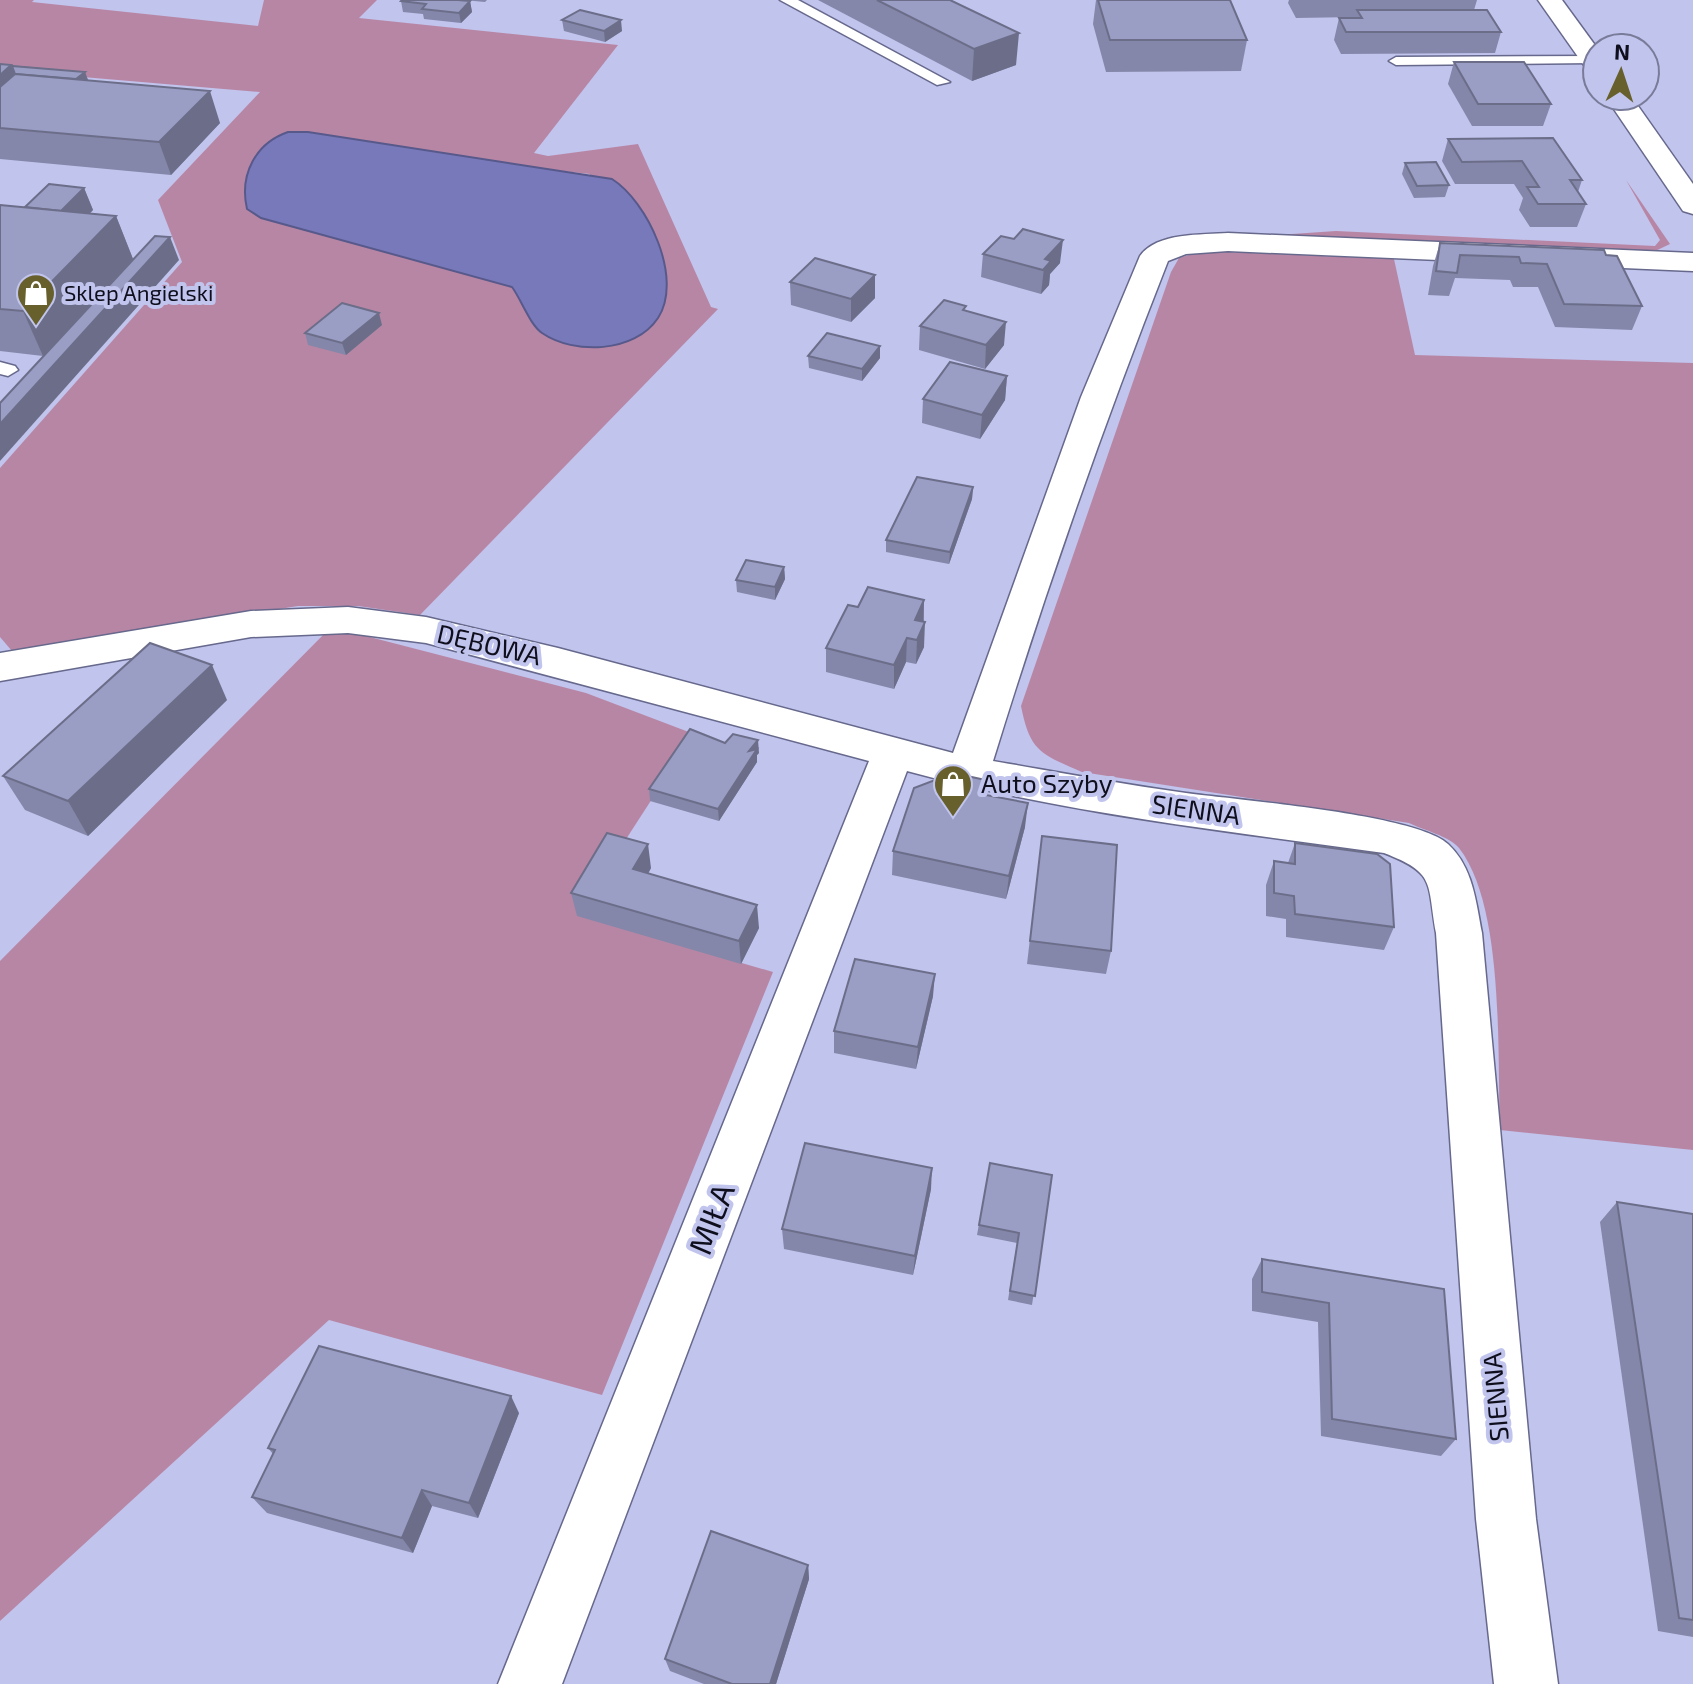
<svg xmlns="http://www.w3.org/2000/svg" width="1693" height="1684" font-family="'Exo 2',sans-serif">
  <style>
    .green { fill: #b886a5; fill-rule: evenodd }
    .water { fill: #7779ba; stroke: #58598b; stroke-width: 2 }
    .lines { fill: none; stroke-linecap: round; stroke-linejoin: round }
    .lane-casing { stroke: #66688c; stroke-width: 3 }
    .street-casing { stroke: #66688c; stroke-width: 3 }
    .lane { fill: #fff; fill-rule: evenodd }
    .street { fill: #fff; fill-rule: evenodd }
    .wall { fill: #8487a9 }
    .shaded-wall { fill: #6c6e89 }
    .building { fill: #9a9dc4; stroke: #6c6e89; stroke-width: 2 }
    .labels { text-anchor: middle; stroke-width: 8; stroke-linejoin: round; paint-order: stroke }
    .far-poi-label { font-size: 22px; fill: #0e0e1c; stroke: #c1c4ed; text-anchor: start }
    .street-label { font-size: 26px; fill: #0e0e1c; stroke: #c1c4ed }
    .poi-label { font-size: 26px; fill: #0e0e1c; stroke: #c1c4ed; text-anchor: start }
    .near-street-label { font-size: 32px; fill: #0e0e1c; stroke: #c1c4ed }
  </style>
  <rect width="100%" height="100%" fill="#c1c4ed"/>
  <g class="green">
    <path d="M0 0H34L32 2 258 26 264 0H377L359 18 618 45 534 153 548 156 638 144 711 307 718 309 420 615 358 606H298L12 651 0 637V468L182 262 158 200 260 92 0 70ZM524 167 590 174 539 332 512 287 261 218Z"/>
    <polygon points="1626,180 1670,244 1649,254 1262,236 1336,231 1655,246 1660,240"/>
    <path d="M1202 251 1394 259 1415 355 1693 363V1150L1500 1130C1497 1056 1505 907 1459 848 1449 836 1423 830 1409 823L1082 772C1041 754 1030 752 1021 706L1171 272 1179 258Z"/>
    <polygon points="331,627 586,693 694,734 577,915 773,972 602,1395 329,1320 0,1621 0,961"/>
  </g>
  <path class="water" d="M288 132H308L612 179C647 201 684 278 658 318 635 353 574 355 542 333 530 325 521 299 512 287L261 218 247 209C239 174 256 143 288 132Z"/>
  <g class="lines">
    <defs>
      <g id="lane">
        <polygon points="780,0 798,0 950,82 937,85"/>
        <polygon points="1597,56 1597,62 1592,63 1396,65 1389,61 1396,57"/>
        <polygon points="0,362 15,366 18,370 8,376 0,374"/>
      </g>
      <g id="street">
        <polygon points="1538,0 1562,0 1597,48 1597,74 1588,71"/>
        <polygon points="1605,96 1631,96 1693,184 1693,214 1683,211"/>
        <path d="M1228 233 1693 253V271L1228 251 1186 254 1168 261C1103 426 1045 592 993 761 1057 772 1121 784 1186 793 1237 800 1416 814 1448 844 1473 867 1476 902 1482 933L1536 1519 1558 1684H1494L1476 1519 1436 933C1427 882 1436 873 1384 853 1225 831 1063 813 907 771L562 1684H498L869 761 426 643 348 633 251 637 0 681V653L251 611 348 607 426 617 558 648 953 753 1081 397 1140 256C1157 232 1202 235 1228 233Z"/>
      </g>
    </defs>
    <use href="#lane" class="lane-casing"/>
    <use href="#street" class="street-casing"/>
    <use href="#lane" class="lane"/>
    <use href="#street" class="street"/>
  </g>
  <g class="wall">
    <polygon points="463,0 487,0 485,2"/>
    <polygon points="818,0 950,0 1016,65 972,81"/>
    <polygon points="1096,0 1230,0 1247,40 1241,71 1106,72 1093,24"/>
    <polygon points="1289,0 1477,0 1474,10 1501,32 1495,53 1341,54 1334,40 1339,18 1355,17 1296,18 1288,3"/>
    <polygon points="401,1 470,1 472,12 461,23 424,19 423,14 403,12"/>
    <polygon points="562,20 622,31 605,42 564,31"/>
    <polygon points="1454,62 1551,104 1543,126 1472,126 1448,84"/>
    <polygon points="0,64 85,72 88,80 220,123 171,175 0,159"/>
    <polygon points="1448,139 1582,180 1578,192 1586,204 1577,227 1530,227 1519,210 1523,198 1514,184 1455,184 1442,161"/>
    <polygon points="1405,163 1449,185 1445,197 1414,198 1402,174"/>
    <polygon points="84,188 93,210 90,213 116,216 133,259 43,356 0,351 0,205 25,207"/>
    <polygon points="1440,243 1606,255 1642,306 1632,330 1555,327 1538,287 1513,287 1510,280 1455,278 1449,296 1428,295 1433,266"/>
    <polygon points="983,254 1060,263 1050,274 1049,285 1041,294 981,277"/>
    <polygon points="790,282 875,298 851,322 791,305"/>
    <polygon points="966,310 1004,345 985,369 919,350 920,326"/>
    <polygon points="382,325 346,355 308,345 305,333"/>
    <polygon points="880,346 880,358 862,381 809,368 808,356"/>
    <polygon points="1007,376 1005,400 980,439 922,423 923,399"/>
    <polygon points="973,487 972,499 949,564 886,552 886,540"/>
    <polygon points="784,567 785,579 775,600 737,592 736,580"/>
    <polygon points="924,600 924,647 916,664 906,662 894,689 826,672 826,648 858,607"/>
    <polygon points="227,700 88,836 25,810 3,776"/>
    <polygon points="725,743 759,753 757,755 757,762 719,821 650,801 649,789"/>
    <polygon points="988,795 1025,827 1006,899 892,875 893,851"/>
    <polygon points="1042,836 1111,951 1106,974 1027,964"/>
    <polygon points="1295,843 1394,927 1384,950 1286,937 1286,919 1266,916 1266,885 1274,861 1288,863"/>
    <polygon points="651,868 648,874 759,928 741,964 577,916 571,893"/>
    <polygon points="933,996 916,1069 834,1053 834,1031"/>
    <polygon points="990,1163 1052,1175 1032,1305 1008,1300 1017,1243 977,1235"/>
    <polygon points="931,1189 913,1275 784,1249 782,1229"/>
    <polygon points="1617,1202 1693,1214 1693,1637 1658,1631 1600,1222"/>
    <polygon points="1262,1259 1444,1289 1456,1439 1441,1456 1321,1436 1318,1322 1252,1311 1252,1279"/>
    <polygon points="519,1413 478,1518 432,1506 413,1553 267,1513 252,1497 273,1454 268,1448"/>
    <polygon points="808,1565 809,1579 776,1684 704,1684 670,1671 665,1659"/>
  </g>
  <g class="shaded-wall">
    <polygon points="470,1 472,12 461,23 459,13"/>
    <polygon points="621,20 622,31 605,42 604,31"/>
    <polygon points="1019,33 1016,65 972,81 974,49"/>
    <polygon points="11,65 28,106 0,128 0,75"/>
    <polygon points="85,72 89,83 56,98"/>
    <polygon points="210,91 220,123 171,175 159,142"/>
    <polygon points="84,188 93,210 53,251 43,228"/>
    <polygon points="116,216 133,259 43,356 23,311"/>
    <polygon points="170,237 179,260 0,461 0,424"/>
    <polygon points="1063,240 1060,263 1050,274 1049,285 1041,294 1045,259"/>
    <polygon points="875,275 875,298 851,322 851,299"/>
    <polygon points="379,313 382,325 346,355 342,343"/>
    <polygon points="1006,322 1004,345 985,369 986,345"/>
    <polygon points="880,346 880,358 862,381 862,369"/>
    <polygon points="1007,376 1005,400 980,439 982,415"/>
    <polygon points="973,487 972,499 949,564 950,552"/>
    <polygon points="784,567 785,579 775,600 775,587"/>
    <polygon points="924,600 923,624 915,620"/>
    <polygon points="925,622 924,647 916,664 917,640"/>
    <polygon points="907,638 906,662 894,689 894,665"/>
    <polygon points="212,665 227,700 88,836 68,801"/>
    <polygon points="758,740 759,753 757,755 757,762 719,821 718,809 749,751"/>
    <polygon points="1028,803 1025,827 1006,899 1009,876"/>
    <polygon points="648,844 651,868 637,893 633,869"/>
    <polygon points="757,905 759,928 741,964 739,941"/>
    <polygon points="935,974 933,996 916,1069 918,1047"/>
    <polygon points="932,1168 931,1189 913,1275 915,1256"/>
    <polygon points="511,1396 519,1413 478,1518 469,1503"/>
    <polygon points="422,1490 432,1506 413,1553 402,1538"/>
    <polygon points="808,1565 809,1579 776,1684 770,1684"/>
  </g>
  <g class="building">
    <polygon points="402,0 458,0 470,1 459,13 422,9 426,4 401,1"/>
    <polygon points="877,0 950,0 1019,33 974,49"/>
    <polygon points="1098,0 1230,0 1247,40 1110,40"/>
    <polygon points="580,10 621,20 604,31 562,20"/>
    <polygon points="1357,10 1487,10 1501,32 1346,32 1339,18 1362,18"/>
    <polygon points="1454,62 1524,62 1551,104 1478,104"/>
    <polygon points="0,64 11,65 0,75"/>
    <polygon points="12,66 85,72 76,79 15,74"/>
    <polygon points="15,74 210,91 159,142 0,128 0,87"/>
    <polygon points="1553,138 1582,180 1570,180 1586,204 1538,204 1527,187 1539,187 1522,161 1462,162 1448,139"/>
    <polygon points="1436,162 1449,185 1417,186 1405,163"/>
    <polygon points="49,184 84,188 61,211 25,207"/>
    <polygon points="0,205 116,216 23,311 0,309"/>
    <polygon points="1023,229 1063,240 1045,259 1051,261 1043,270 983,254 1001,236 1014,239"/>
    <polygon points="155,236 170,237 0,424 0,403"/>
    <polygon points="1440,243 1604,250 1606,255 1617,256 1642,306 1564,304 1547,264 1521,263 1519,257 1460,255 1457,273 1436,271"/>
    <polygon points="815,258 875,275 851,299 790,282"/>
    <polygon points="944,300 966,306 963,310 1006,322 986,345 920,326"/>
    <polygon points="342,303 379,313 342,343 305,333"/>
    <polygon points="827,333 880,346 862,369 808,356"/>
    <polygon points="950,362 1007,376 982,415 923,399"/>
    <polygon points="917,477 973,487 950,552 886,540"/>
    <polygon points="746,560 784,567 775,587 736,580"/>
    <polygon points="868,587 924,600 915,620 925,622 917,640 907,638 894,665 826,648 848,605 858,607"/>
    <polygon points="150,643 212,665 68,801 3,776"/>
    <polygon points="690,729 725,743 733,734 758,740 749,751 757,749 718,809 649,789"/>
    <polygon points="958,774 990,781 986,795 1028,803 1009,876 893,851 914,788 935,780 954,784"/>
    <polygon points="607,833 648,844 633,869 757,905 739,941 571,893"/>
    <polygon points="1042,836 1117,845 1111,951 1030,941"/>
    <polygon points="1295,843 1377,854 1390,864 1394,927 1295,914 1294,896 1274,893 1274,861 1295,864"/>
    <polygon points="855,959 935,974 918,1047 834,1031"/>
    <polygon points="805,1143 932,1168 915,1256 782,1229"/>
    <polygon points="990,1163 1052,1175 1035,1296 1010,1291 1019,1233 979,1225"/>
    <polygon points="1617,1202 1693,1214 1693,1620 1679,1618"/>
    <polygon points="1262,1259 1444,1289 1456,1439 1332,1419 1329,1303 1262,1292"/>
    <polygon points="319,1346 511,1396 469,1503 422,1490 402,1538 252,1497 275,1450 268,1448"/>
    <polygon points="711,1531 808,1565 770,1684 732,1684 665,1659"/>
  </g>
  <defs>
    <symbol id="shop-pin" viewBox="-11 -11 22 30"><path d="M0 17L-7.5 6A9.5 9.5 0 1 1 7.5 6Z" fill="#67602d" stroke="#c1c4ed"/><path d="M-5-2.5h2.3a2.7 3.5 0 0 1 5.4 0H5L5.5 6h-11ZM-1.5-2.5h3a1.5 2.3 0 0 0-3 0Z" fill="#fff"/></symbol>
  </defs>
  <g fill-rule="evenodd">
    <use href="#shop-pin" x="14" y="271" width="44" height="60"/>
    <use href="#shop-pin" x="931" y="762" width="44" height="60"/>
  </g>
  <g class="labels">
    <g class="far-poi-label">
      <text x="64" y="301">Sklep Angielski</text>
    </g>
    <g class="street-label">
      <text transform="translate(489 645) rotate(13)" y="9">DĘBOWA</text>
      <text transform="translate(1196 810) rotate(8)" y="9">SIENNA</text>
      <text transform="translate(1496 1397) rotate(-95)" y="9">SIENNA</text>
    </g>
    <g class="poi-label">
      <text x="981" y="793">Auto Szyby</text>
    </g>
    <g class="near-street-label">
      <text transform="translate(712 1219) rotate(-69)" y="11">MIŁA</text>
    </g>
  </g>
  <g transform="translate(1621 72) rotate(3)"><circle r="38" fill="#c1c4ed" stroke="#797b99" stroke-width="2"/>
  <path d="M0-6L14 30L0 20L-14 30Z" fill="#67602d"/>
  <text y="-12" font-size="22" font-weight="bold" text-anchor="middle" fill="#0e0e1c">N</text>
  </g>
</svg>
